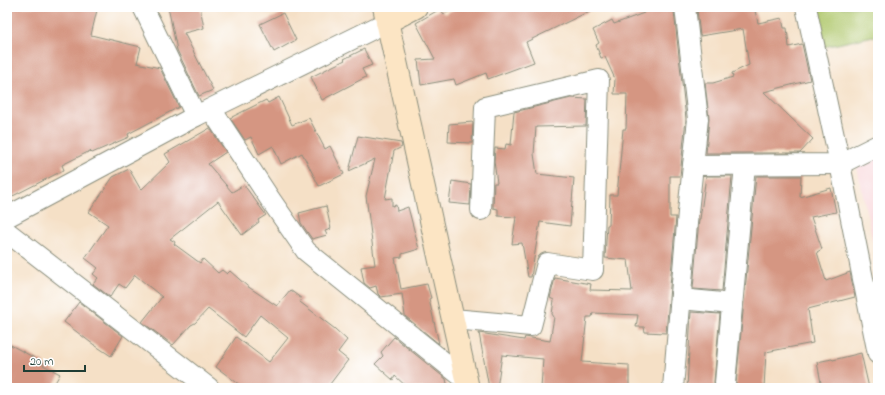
<svg xmlns="http://www.w3.org/2000/svg" width="885" height="395" font-family="'Indie Flower',sans-serif">
  <style>
    .built { fill: #f7cfd3 }
    .green { fill: #b0c86d; stroke: #688250 }
    .building { fill: #d59682 }
    .lines { fill: none; stroke-linecap: round; stroke-linejoin: round }
    .street-casing { stroke: #8a8e7d; stroke-width: 22 }
    .secondary-casing { stroke: #8a8e7d; stroke-width: 24 }
    .street { stroke: #fff; stroke-width: 20 }
    .secondary { stroke: #fce5c4; stroke-width: 22 }
  </style>
  <rect width="100%" height="100%" fill="#fff"/>
  <filter id="ink" filterUnits="userSpaceOnUse"><feTurbulence type="fractalNoise" baseFrequency=".025" numOctaves="2"/><feDisplacementMap in="SourceGraphic" scale="8" xChannelSelector="R" yChannelSelector="G"/><feConvolveMatrix kernelMatrix="1 2 1 2 8 2 1 2 1" color-interpolation-filters="sRGB"/></filter>
  <filter id="wash" filterUnits="userSpaceOnUse"><feTurbulence type="fractalNoise" baseFrequency=".012" numOctaves="4" result="noise"/><feDisplacementMap in="SourceGraphic" scale="16" xChannelSelector="R" yChannelSelector="G"/><feGaussianBlur stdDeviation="0.9" result="paint"/><feColorMatrix in="noise" values="0 0 0 0 0 0 0 0 0 0 0 0 0 0 0 0 0 1.4 0 .05"/><feComposite in="paint" operator="in"/></filter>
  <g filter="url(#wash)">
    <rect width="100%" height="100%" fill="#f5e0c6"/>
    <polygon class="built" points="878,150 878,267 857,167 863,158"/>
    <polygon class="green" points="815,7 878,7 878,38 873,36 824,47"/>
    <g id="blocks">
      <g class="building">
        <polygon points="7,7 87,7 97,10 91,35 141,47 137,63 160,68 179,107 128,134 129,137 92,153 90,151 62,165 64,170 7,199"/>
        <polygon points="168,7 200,7 204,28 184,33 213,90 199,96 177,50"/>
        <polygon points="459,7 598,7 526,42 534,62 488,79 486,73 456,85 454,79 421,85 418,60 435,59 416,23 440,9 444,14"/>
        <polygon points="643,7 670,7 671,11 674,11 686,119 680,176 670,176 670,217 676,217 666,333 645,332 644,327 636,327 638,315 593,313 592,317 587,317 582,362 629,365 629,388 541,388 543,359 502,355 497,388 489,388 479,333 524,340 525,337 550,341 554,317 552,314 554,300 550,298 555,278 591,284 590,290 632,291 628,260 605,258 607,225 609,225 610,195 617,195 623,129 626,129 627,94 614,94 615,79 605,57 601,58 596,45 599,43 593,30 612,20 614,24 644,13"/>
        <polygon points="712,7 754,7 758,23 782,18 784,28 787,28 789,47 802,44 810,80 764,92 813,139 800,153 706,153 709,118 705,83 713,83 733,77 732,73 749,65 743,29 700,36 697,9"/>
        <polygon points="283,13 296,40 274,52 260,24"/>
        <polygon points="364,49 372,65 362,69 366,77 322,100 311,77 345,60 344,59"/>
        <polygon points="279,97 292,125 309,118 325,149 330,146 344,174 319,186 302,153 281,164 273,146 259,154 251,137 245,140 230,118 266,100 268,103"/>
        <polygon points="571,98 587,99 586,126 536,127 534,154 537,174 574,178 570,226 540,222 531,277 528,277 522,243 512,244 516,217 498,216 498,209 493,208 494,183 497,183 494,161 495,148 505,149 506,144 511,145 514,112"/>
        <polygon points="473,122 472,143 448,142 449,124"/>
        <polygon points="210,128 226,152 208,164 232,192 244,185 266,215 258,220 259,222 242,235 218,201 170,239 175,242 174,244 200,263 203,259 218,273 222,270 227,274 230,271 247,286 277,306 290,290 302,299 300,302 335,329 347,340 338,352 348,360 327,388 244,388 216,367 236,337 269,362 288,338 260,315 244,337 208,309 195,323 191,325 173,345 142,322 162,297 135,275 125,288 119,284 110,297 93,284 98,278 93,274 98,268 85,258 108,225 89,212 113,177 129,169 141,190 170,162 165,154"/>
        <polygon points="358,136 401,143 402,147 394,151 385,199 392,198 392,206 396,205 397,211 408,207 419,249 402,254 402,257 395,258 401,289 427,284 431,298 429,299 439,344 405,316 402,294 381,297 378,294 376,286 370,288 364,283 361,267 375,265 366,196 375,159 349,171"/>
        <polygon points="706,176 732,176 722,291 693,289 699,219 700,219"/>
        <polygon points="756,176 801,176 800,197 831,188 836,212 811,217 822,249 817,252 826,281 850,272 855,297 808,309 813,343 766,352 764,388 735,388 736,384"/>
        <polygon points="452,181 471,184 470,205 449,203"/>
        <polygon points="326,206 331,229 325,231 327,235 312,239 301,223 299,213"/>
        <polygon points="79,302 123,336 111,356 90,342 64,322"/>
        <polygon points="691,312 720,314 714,382 715,388 687,388"/>
        <polygon points="394,337 446,379 448,388 408,388 395,376 393,380 375,364 383,356 381,352"/>
        <polygon points="7,343 44,363 43,365 60,374 52,388 15,388 7,383"/>
        <polygon points="861,353 869,388 822,388 817,362 832,359 833,360"/>
      </g>
    </g>
  </g>
  <g filter="url(#ink)">
    <use href="#blocks" fill-opacity="0" stroke="#8a8e7d" stroke-width="1"/>
    <g class="lines">
      <defs>
        <g id="street">
          <polyline points="143,7 196,116"/>
          <polyline points="806,7 840,164 878,354"/>
          <polyline points="211,109 270,199 306,251 466,380"/>
          <polyline points="693,165 840,164 878,145"/>
          <polyline points="7,217 196,116 387,22"/>
          <polyline points="7,232 209,388"/>
          <polyline points="681,299 732,304"/>
          <polyline points="453,319 531,326 547,263 593,270 599,80 485,107 481,210"/>
          <polyline points="725,383 745,165"/>
          <polyline points="673,388 688,212 698,119 685,7"/>
        </g>
        <g id="secondary">
          <polyline points="384,7 468,388"/>
          <polyline points="387,22 416,7"/>
        </g>
      </defs>
      <use href="#street" class="street-casing"/>
      <use href="#secondary" class="secondary-casing"/>
      <use href="#street" class="street"/>
      <use href="#secondary" class="secondary"/>
    </g>
  </g>
  <rect width="885" height="395" fill="none" stroke="#fff" stroke-width="24"/>
  <path d="M24 365v6h61v-6" fill="none" stroke="#1f3d34" stroke-width="2"/>
  <text x="30" y="365" font-size="12" fill="#1f3d34" stroke="#ffffff" stroke-width="3" paint-order="stroke">20 m</text>
</svg>
